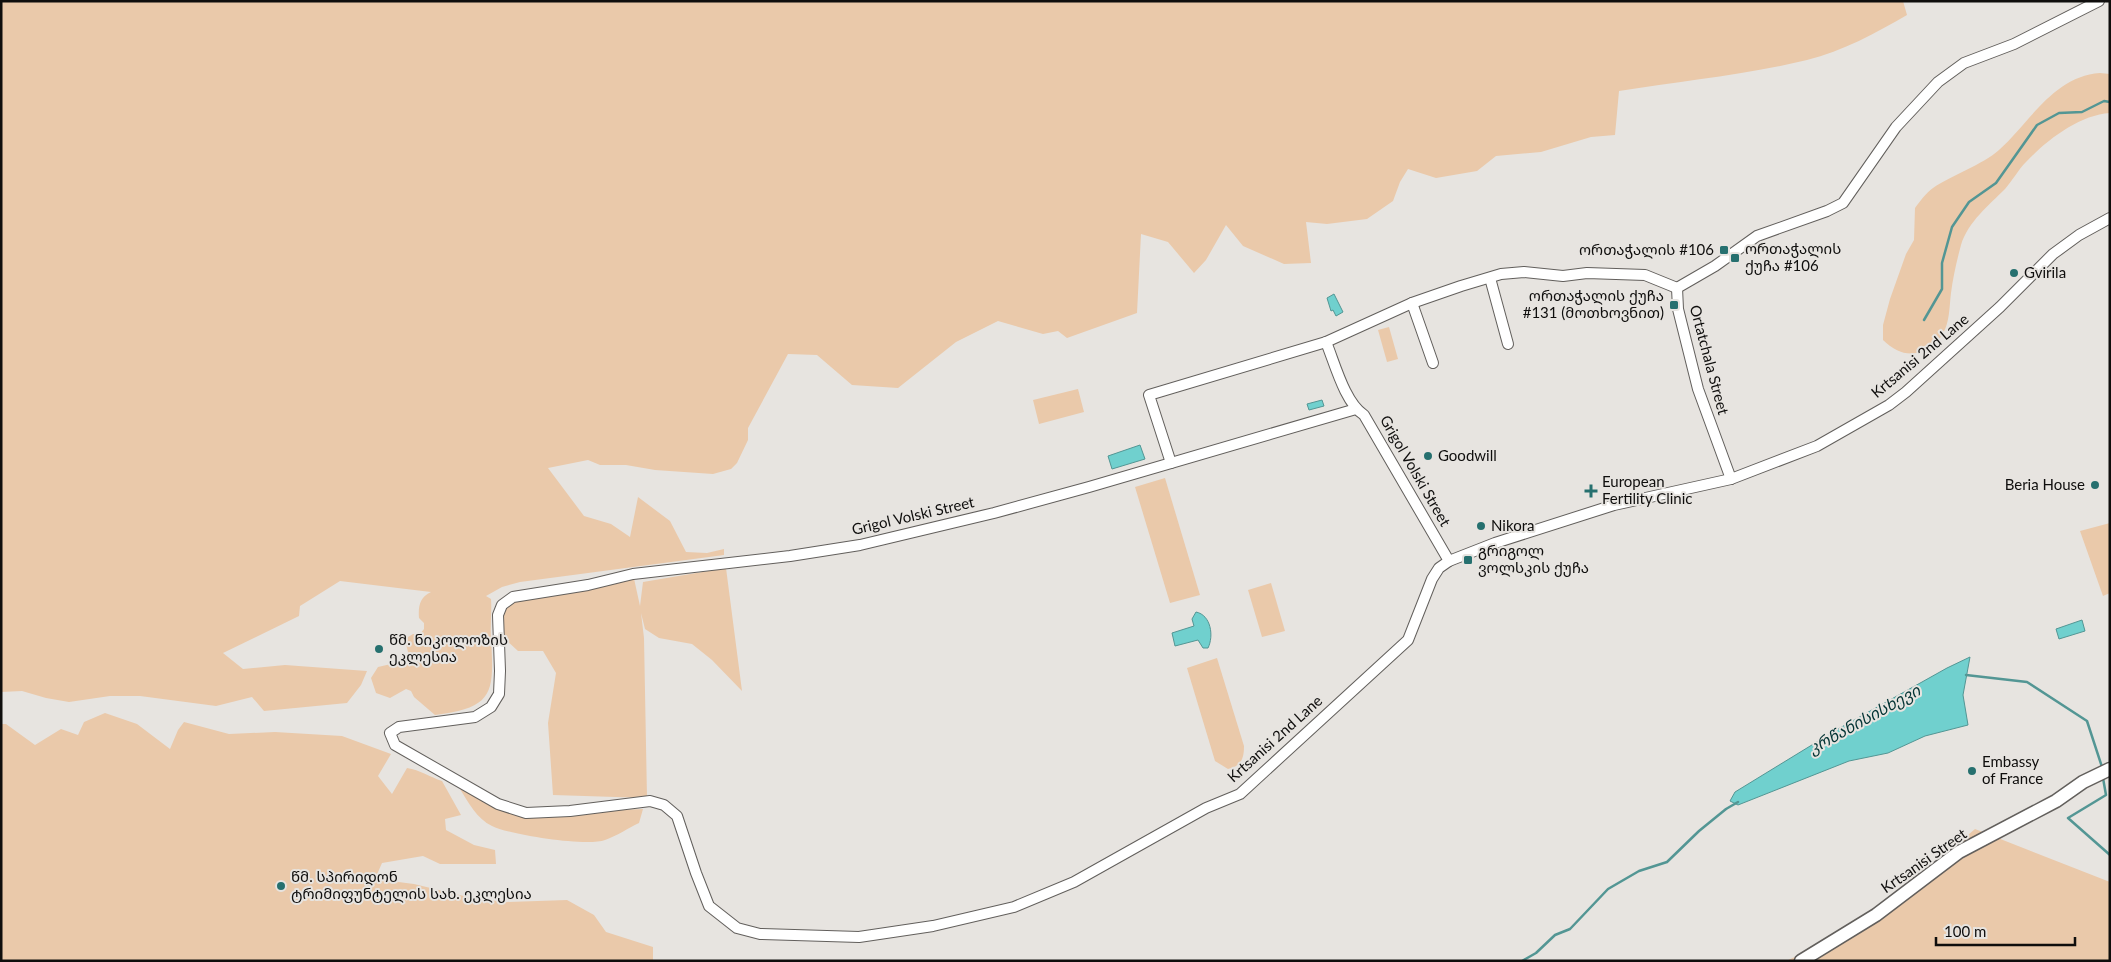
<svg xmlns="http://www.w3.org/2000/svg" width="2111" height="962" font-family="Lato,'Noto Sans Georgian',sans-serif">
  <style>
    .green { fill: #eac9aa }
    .water { fill: #70d0ce; stroke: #539694 }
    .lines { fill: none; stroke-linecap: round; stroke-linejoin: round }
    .stream { stroke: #539694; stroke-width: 2.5 }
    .minor-casing { stroke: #625f5c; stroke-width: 12 }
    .tertiary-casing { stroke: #625f5c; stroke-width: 15 }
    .minor { stroke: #fff; stroke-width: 10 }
    .tertiary { stroke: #fff; stroke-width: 12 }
    .poi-dot { fill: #26706f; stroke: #e7e4e0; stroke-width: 2 }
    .labels { text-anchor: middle; stroke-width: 4; stroke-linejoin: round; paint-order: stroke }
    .poi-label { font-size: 15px; fill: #0f0e0d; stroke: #e7e4e0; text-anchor: start }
    .street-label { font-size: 15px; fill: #0f0e0d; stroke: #e7e4e0 }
    .water-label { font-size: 16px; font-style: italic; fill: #023333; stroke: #e7e4e0 }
  </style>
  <rect width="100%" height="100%" fill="#e7e4e0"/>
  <g class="green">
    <path d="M1 1H1903L1907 15C1876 33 1843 51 1807 60 1745 75 1681 81 1619 91L1615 135 1591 137 1541 152 1496 156 1477 171 1436 178 1408 169 1400 182 1393 201 1367 219 1327 224 1306 222 1311 263 1284 264 1243 246 1226 225 1206 260 1194 273 1168 242 1141 234 1137 313 1067 338 1058 331 1043 334 998 321 956 342 898 388 852 385 817 355 788 354 748 428V440L737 463 731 469 713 474 655 470 626 465H600L588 460 548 468 584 516 611 524 630 537 638 497 670 521 686 552 707 553 724 549V555L520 582 502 587 486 596 491 599C492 612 490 625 491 638 494 692 495 708 435 715L414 697 411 691 406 689 390 698 376 693 371 678 378 667 404 661 409 656 406 644 408 637 413 634H420L424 629V623L419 618C418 606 420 597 431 592L340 581 300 606 299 616 223 653 243 669 285 665 367 671 361 685 347 703 264 711 252 697 216 706 140 696H110L69 702 46 698 22 691 1 692Z"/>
    <path d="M2100 73 2110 74V113C2079 115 2047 140 2026 162 2018 170 2013 180 2005 189 1989 205 1968 222 1961 245 1957 260 1953 277 1951 293 1949 309 1950 328 1938 340 1920 359 1900 357 1883 340V325L1890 299 1906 254 1914 240 1915 208C1920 201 1926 193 1933 188 1952 175 1982 165 1999 150 2030 122 2054 76 2100 73Z"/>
    <polygon points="1389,327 1398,359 1387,362 1378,330"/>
    <polygon points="1078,389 1084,412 1039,424 1033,400"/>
    <polygon points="1165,478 1200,595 1170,603 1135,487"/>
    <polygon points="2110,523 2110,593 2103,596 2080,531"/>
    <polygon points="726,568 742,691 712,660 692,644 659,638 645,629 641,613 644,638 647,798 553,795 548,723 556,673 543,651 518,651 503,637 502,605 543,591 633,574 640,606 643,582"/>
    <polygon points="1271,583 1285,631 1262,637 1248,590"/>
    <path d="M1217 658 1244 746C1244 759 1241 766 1228 769L1215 761 1187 668Z"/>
    <path d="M105 713 137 724 170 749 178 730 184 722 229 734 275 732 342 736 391 754 378 776 392 794 407 768C420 770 430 777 442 781L461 815 445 819 446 830 474 845 495 850 496 864H440L423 856 382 863 375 879 414 884 472 898 506 902 567 900 594 915 606 932 653 947V961H1V724H6L35 745 61 729 78 735 84 722Z"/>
    <path d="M460 789 509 813 523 816H569L596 811 643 809 639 823C628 828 617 836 605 840 587 847 510 835 492 826 477 819 468 802 460 789Z"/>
    <polygon points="1975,829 2110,882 2110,961 1786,961 1828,942 1887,905"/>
  </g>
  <g class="water">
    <polygon points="1334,294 1343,312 1336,316 1333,310 1331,311 1327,298"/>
    <polygon points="1322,400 1324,406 1309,410 1307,404"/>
    <polygon points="1140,445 1145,459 1112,469 1108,456"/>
    <path d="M1196 612C1211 615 1214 636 1208 648H1203L1198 640 1175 646 1172 633 1194 626 1192 619Z"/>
    <polygon points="2082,620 2085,631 2059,639 2056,629"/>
    <polygon points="1970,657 1963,695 1968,725 1925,736 1888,753 1849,761 1738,805 1730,801 1735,792 1838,729 1947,668"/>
  </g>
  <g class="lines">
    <g class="stream">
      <polyline points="1924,320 1942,289 1942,263 1952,227 1969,202 1996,183 2037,125 2059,113 2082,112 2104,101 2110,102"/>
      <polyline points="1966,675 2027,682 2087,721 2102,767"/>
      <polyline points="2103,778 2106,795 2068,818 2110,855"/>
      <polyline points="1522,961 1536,953 1555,935 1570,929 1608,889 1639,871 1667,862 1699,831 1726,809 1738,802"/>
    </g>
    <defs>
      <g id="minor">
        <polyline points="1490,278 1508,344"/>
        <polyline points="1677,288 1715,266 1757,236 1827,211 1843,203 1896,127 1938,82 1964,63 2014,44 2099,1"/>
        <polyline points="1677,288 1678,309 1698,389 1731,479"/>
        <polyline points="1412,303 1433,363"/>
        <path d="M1326 342C1335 364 1345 403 1364 415L1449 561"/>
        <polyline points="1356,409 1089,487 994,513 860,545 790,556 633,574 588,585 513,597 502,605 498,615 500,671 499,694 491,707 475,717 399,727 390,733 395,745 498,804 526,813 570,811 650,801 664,805 677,816 696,873 709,906 737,928 760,934 859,937 933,926 1014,907 1074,882 1206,808 1240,794 1408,640 1432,579 1439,568 1449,561 1495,543 1614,505 1731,479 1817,446 1889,405 1906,392 2000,307 2053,254 2079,235 2110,218"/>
        <polyline points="1171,463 1149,395 1326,342 1412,303 1461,286 1501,274 1524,272 1563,276 1587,273 1645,275 1677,288"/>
      </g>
      <polyline id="tertiary" points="1801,961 1876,915 1959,852 2056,801 2083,782 2110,769"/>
    </defs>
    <use href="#minor" class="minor-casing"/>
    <use href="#tertiary" class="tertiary-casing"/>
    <use href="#minor" class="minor"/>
    <use href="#tertiary" class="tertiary"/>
  </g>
  <g class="poi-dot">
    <rect x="1719" y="245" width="10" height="10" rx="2.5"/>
    <rect x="1730" y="253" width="10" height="10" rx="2.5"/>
    <circle cx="2014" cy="273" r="5"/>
    <rect x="1669" y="300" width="10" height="10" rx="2.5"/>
    <circle cx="1428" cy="456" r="5"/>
    <circle cx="2095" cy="485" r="5"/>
    <path d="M1588.5 483.5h5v5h5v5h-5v5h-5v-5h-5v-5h5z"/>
    <circle cx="1481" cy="526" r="5"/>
    <rect x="1463" y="555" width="10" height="10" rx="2.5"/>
    <circle cx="379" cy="649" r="5"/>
    <circle cx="1972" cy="771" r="5"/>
    <circle cx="281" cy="886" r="5"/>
  </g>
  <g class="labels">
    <g class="poi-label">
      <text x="1745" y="254">ორთაჭალის<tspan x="1745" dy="17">ქუჩა #106</tspan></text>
      <text x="1714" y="255" text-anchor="end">ორთაჭალის #106</text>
      <text x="2024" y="278">Gvirila</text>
      <text x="1664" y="301" text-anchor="end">ორთაჭალის ქუჩა<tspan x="1664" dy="17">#131 (მოთხოვნით)</tspan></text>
      <text x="1438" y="461">Goodwill</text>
      <text x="1602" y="487">European<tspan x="1602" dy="17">Fertility Clinic</tspan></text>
      <text x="2085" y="490" text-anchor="end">Beria House</text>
      <text x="1491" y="531">Nikora</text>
      <text x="1478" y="556">გრიგოლ<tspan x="1478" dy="17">ვოლსკის ქუჩა</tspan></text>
      <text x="389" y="645">წმ. ნიკოლოზის<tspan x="389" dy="17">ეკლესია</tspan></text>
      <text x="1982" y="767">Embassy<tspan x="1982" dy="17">of France</tspan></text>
      <text x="291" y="882">წმ. სპირიდონ<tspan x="291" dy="17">ტრიმიფუნტელის სახ. ეკლესია</tspan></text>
    </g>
    <g class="street-label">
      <text transform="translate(1920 356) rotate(-40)" y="5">Krtsanisi 2nd Lane</text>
      <text transform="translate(1709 360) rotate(75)" y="5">Ortatchala Street</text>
      <text transform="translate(1415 471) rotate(60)" y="5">Grigol Volski Street</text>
      <text transform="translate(913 516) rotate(-13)" y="5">Grigol Volski Street</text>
      <text transform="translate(1275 739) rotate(-42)" y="5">Krtsanisi 2nd Lane</text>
      <text transform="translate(1924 861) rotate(-35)" y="5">Krtsanisi Street</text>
    </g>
    <g class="water-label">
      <text transform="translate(1864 719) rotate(-29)" y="6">კრწანისისხევი</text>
    </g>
  </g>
  <rect width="2111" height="962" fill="none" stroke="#0f0e0d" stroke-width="5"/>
  <path d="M1936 937v8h139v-8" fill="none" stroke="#0f0e0d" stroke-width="2.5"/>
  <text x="1944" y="937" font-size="15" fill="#0f0e0d" stroke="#e7e4e0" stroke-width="4" paint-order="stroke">100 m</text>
</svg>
